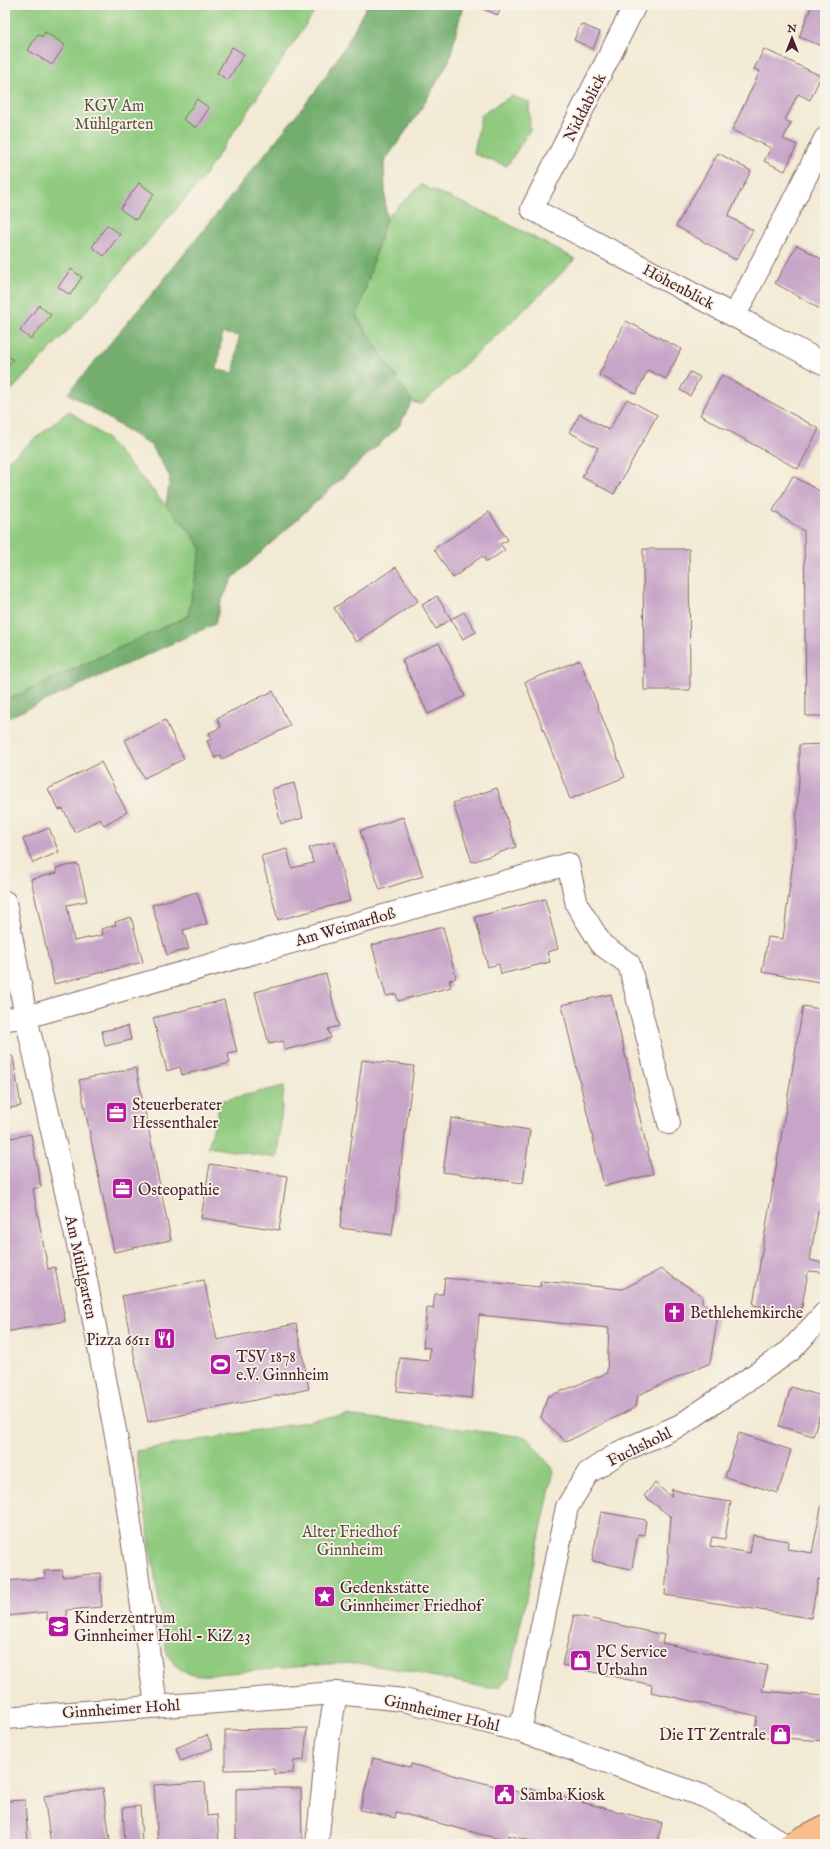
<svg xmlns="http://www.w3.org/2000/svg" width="830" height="1849" font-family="'IM FELL English',serif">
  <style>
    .green { fill: #8fca7f; stroke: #6c7455 }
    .forest { fill: #73ae6e; stroke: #5e664c; fill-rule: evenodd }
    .building { fill: #c7a5c8 }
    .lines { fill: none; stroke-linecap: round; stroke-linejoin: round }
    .minor-casing { stroke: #856666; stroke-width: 24 }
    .major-casing { stroke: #856666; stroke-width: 24 }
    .minor { stroke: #fff; stroke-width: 22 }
    .major { stroke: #f9bd89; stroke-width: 22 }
    .labels { text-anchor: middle; stroke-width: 3.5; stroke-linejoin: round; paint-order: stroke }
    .park-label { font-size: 16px; fill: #5f5244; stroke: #f7f3e8 }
    .street-label { font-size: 16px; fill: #4a1f2b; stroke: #f7f3e8 }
    .poi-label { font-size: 16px; fill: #4a1f2b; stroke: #f7f3e8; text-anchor: start }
  </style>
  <rect width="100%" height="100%" fill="#f7f3e8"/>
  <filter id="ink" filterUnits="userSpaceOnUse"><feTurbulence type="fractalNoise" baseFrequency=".025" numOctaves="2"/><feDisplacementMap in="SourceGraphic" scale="8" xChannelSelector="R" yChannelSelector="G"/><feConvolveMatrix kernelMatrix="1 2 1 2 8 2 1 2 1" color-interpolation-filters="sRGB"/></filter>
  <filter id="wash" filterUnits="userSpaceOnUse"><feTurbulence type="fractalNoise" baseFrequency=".012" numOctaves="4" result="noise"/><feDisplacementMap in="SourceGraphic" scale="16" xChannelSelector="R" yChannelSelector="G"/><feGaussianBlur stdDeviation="0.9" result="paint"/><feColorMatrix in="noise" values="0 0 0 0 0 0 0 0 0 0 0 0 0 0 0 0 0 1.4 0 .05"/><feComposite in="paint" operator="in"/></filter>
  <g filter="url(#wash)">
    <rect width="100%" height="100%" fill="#f2ead4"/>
    <g class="green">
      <polygon points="5,5 319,5 200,182 90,307 5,397"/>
      <polygon points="511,96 529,102 530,130 507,166 474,154 481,115"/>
      <polygon points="421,185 497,218 575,259 539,296 422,404 412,402 357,317 386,218"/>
      <polygon points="69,411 106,438 191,533 201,548 188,616 5,701 5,463"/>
      <polygon points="284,1086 277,1158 208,1147 221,1101"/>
      <path d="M346 1415 526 1437 554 1470 509 1677 500 1686 488 1688 407 1671 357 1663 328 1664 196 1676C179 1670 174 1667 166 1650L136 1451Z"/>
    </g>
    <path class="forest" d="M367 5H463L449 61 420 111 384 162 386 218 357 317 412 402 399 426 233 578 221 602 215 624 5 719V701L188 616 201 548 191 533 166 505 170 477 152 446 68 393 161 283 315 92 346 45ZM222 333 239 336 234 373 217 370Z"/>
    <g id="blocks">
      <g class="building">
        <polygon points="482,5 502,5 498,15 481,8"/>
        <polygon points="812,5 825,5 825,47 799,37"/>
        <polygon points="581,24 600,32 593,49 574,40"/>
        <polygon points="45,32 65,45 52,65 28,50 38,34 42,37"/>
        <polygon points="232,47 244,54 228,80 217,73"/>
        <polygon points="764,49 821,76 810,100 798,94 785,120 791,123 783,139 797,145 785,171 764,161 771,148 732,130 760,71 754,69"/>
        <polygon points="197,99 209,108 196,128 183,119"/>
        <polygon points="718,153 751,171 728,216 753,230 736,260 676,226"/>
        <polygon points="139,183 154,194 136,220 120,209"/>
        <polygon points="107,225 120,234 104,256 92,247"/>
        <polygon points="797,245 825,261 825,312 775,283"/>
        <polygon points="71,269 82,277 70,295 58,287"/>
        <polygon points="39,305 51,315 31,339 20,331"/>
        <polygon points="626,321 681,349 666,379 648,370 636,394 599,375"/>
        <polygon points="5,353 13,360 5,368"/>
        <polygon points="690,372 700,377 690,396 680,390"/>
        <polygon points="722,375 819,429 798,469 700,415"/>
        <polygon points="627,399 657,415 614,494 582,477 598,448 569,432 580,414 609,430"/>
        <polygon points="793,476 825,494 825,716 806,716 804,531 773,511"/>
        <polygon points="489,512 508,540 500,544 505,550 487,562 482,556 453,578 434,549"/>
        <polygon points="643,549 689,549 690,690 644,690"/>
        <polygon points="396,567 418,601 356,642 334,608"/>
        <polygon points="437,596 451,619 436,629 422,605"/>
        <polygon points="464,612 476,632 463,639 451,619"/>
        <polygon points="439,643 465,696 428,714 402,660"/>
        <polygon points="580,660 625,777 570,799 525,682"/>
        <polygon points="273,691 290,726 222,759 221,755 215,758 207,741 212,739 209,733 221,727 217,718"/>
        <polygon points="165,720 184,759 144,778 125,740"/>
        <polygon points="825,744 825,983 762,972 768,937 783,939 795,845 799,778 799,745"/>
        <polygon points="101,762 127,812 104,825 100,819 75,832 63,809 59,810 48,789"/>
        <polygon points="294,783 303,818 281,824 272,789"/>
        <polygon points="497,788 516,847 472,862 453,803"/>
        <polygon points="403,817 423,876 380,890 360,831"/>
        <polygon points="49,828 59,852 33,863 23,839"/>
        <polygon points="334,841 350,901 278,920 261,856 287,849 292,868 313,863 309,848"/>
        <polygon points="78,864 87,901 67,905 74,941 103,935 101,929 116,925 115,922 131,917 143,962 54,984 31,879 57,873 56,868"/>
        <polygon points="197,892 207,924 183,930 189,949 167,955 152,905"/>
        <polygon points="545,899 558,949 547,952 550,962 501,974 499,964 488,967 475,917"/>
        <polygon points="443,927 456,978 449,980 451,987 398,1001 396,994 386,996 372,945"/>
        <polygon points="326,974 339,1026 328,1029 331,1038 285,1050 283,1041 269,1044 255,992"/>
        <polygon points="611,994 653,1174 604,1186 562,1005"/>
        <polygon points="224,1000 237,1052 228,1054 230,1063 182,1075 180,1067 167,1071 153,1018"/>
        <polygon points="803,1006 825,1010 825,1170 820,1199 825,1200 825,1212 818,1211 810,1260 823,1263 822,1272 808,1271 801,1313 753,1305"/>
        <polygon points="128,1026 131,1040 105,1046 102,1031"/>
        <polygon points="5,1051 13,1057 21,1106 5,1109"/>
        <polygon points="362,1060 414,1066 392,1235 340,1228"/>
        <polygon points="136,1068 171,1240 114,1252 79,1080"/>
        <polygon points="451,1118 530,1130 523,1183 443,1172"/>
        <polygon points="31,1134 41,1187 33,1189 48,1269 55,1267 65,1321 5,1332 5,1139"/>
        <polygon points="210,1164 287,1176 279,1230 201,1218"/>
        <polygon points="661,1269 702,1296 702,1303 718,1314 710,1363 638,1395 636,1407 566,1442 541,1418 547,1397 607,1373 609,1328 479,1315 472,1398 397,1391 400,1358 429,1361 430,1348 423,1347 427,1308 433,1309 435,1294 443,1294 445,1278 540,1287 541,1281 623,1289"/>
        <polygon points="204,1280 217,1340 296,1324 309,1389 148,1422 122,1296"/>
        <polygon points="791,1387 825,1397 813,1436 779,1426"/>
        <polygon points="739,1433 791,1450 778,1493 725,1477"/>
        <polygon points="655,1483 671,1497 672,1489 698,1497 731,1502 725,1539 712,1537 710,1546 750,1553 753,1535 788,1541 787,1549 812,1553 823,1498 825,1498 825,1580 818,1579 811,1618 665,1595 671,1517 644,1496"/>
        <polygon points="601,1512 646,1520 644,1535 638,1534 632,1569 592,1561"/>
        <polygon points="62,1570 63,1577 100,1573 102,1607 66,1610 67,1618 47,1620 47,1612 5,1616 5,1581 45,1578 44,1571"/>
        <polygon points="574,1615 664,1635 662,1643 768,1666 762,1691 825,1696 825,1741 754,1736 757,1716 651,1692 652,1685 562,1665"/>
        <polygon points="307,1728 304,1760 294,1761 293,1773 274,1774 274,1769 225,1770 225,1730"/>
        <polygon points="207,1735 213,1748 181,1761 176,1748"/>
        <polygon points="373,1758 410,1767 411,1764 522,1793 523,1787 662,1823 657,1844 543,1844 508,1835 507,1841 396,1812 395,1818 360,1810"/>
        <polygon points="205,1782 207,1816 217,1815 219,1844 158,1844 154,1785"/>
        <polygon points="103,1788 110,1840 78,1844 51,1844 44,1796"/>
        <polygon points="264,1788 301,1788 302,1844 236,1844 236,1789"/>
        <polygon points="25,1800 28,1844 5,1844 5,1801"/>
        <polygon points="140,1806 142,1844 125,1844 123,1808"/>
      </g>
    </g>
  </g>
  <g filter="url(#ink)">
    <use href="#blocks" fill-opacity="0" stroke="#856666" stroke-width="1"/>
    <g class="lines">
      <defs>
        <g id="minor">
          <polyline points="635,5 532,209 825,364"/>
          <polyline points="735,315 825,139"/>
          <polyline points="5,902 26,1017 85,1275 122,1467 156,1705"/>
          <polyline points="5,1019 26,1017 568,864 577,905 602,945 629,964 669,1123"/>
          <polyline points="5,1718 336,1693 404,1700 520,1731 706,1797 734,1812 783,1844"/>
          <polyline points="520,1731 567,1507 588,1473 620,1452 681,1425 790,1351 825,1313"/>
          <polyline points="317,1844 328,1741 336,1693"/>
        </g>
        <polyline id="major" points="790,1844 825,1826"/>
      </defs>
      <use href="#minor" class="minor-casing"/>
      <use href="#major" class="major-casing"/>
      <use href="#minor" class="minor"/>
      <use href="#major" class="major"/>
    </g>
  </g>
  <defs>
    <symbol id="office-square" viewBox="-11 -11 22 22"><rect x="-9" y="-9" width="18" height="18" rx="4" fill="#b5179e" stroke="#f7f3e8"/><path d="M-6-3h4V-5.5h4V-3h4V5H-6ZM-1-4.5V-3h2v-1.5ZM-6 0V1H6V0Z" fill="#fff"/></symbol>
    <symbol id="church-square" viewBox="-11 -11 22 22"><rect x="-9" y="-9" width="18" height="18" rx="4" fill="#b5179e" stroke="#f7f3e8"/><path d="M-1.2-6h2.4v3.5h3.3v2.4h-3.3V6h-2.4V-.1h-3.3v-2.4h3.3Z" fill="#fff"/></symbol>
    <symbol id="restaurant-square" viewBox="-11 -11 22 22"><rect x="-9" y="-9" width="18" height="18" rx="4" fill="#b5179e" stroke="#f7f3e8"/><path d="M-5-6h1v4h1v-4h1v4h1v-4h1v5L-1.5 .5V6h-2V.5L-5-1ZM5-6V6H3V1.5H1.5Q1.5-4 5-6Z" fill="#fff"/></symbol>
    <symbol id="stadium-square" viewBox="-11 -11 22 22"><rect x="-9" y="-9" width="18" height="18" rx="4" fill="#b5179e" stroke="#f7f3e8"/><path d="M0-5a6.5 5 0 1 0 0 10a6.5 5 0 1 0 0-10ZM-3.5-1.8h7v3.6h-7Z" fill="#fff"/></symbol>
    <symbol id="sight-square" viewBox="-11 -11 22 22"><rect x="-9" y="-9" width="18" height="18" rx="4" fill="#b5179e" stroke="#f7f3e8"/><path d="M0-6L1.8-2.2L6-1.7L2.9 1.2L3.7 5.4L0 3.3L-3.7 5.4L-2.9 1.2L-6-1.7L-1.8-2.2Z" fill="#fff"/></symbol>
    <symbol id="school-square" viewBox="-11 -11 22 22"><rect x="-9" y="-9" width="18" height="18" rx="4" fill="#b5179e" stroke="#f7f3e8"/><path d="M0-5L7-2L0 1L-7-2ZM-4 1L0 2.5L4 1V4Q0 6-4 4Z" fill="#fff"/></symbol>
    <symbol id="shop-square" viewBox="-11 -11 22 22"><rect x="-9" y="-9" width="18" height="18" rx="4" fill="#b5179e" stroke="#f7f3e8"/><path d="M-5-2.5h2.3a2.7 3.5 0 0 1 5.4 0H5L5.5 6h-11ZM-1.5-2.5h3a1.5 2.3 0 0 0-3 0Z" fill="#fff"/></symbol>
    <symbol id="civic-square" viewBox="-11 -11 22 22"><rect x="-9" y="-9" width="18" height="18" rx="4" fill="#b5179e" stroke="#f7f3e8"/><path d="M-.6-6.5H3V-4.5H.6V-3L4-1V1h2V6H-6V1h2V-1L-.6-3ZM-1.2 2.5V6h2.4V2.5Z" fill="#fff"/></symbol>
  </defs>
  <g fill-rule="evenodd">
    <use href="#office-square" x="104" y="1100" width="25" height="25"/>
    <use href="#office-square" x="110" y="1176" width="25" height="25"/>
    <use href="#church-square" x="662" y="1300" width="25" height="25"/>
    <use href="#restaurant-square" x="152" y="1326" width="25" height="25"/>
    <use href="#stadium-square" x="208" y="1352" width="25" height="25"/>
    <use href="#sight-square" x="312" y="1584" width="25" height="25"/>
    <use href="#school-square" x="46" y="1614" width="25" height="25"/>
    <use href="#shop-square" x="568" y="1648" width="25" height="25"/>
    <use href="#shop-square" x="768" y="1722" width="25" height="25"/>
    <use href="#civic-square" x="492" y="1782" width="25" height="25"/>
  </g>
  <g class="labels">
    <g class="park-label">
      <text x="114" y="111">KGV Am<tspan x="114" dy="18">Mühlgarten</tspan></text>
      <text x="350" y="1537">Alter Friedhof<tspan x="350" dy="18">Ginnheim</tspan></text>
    </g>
    <g class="street-label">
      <text transform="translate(584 107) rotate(-63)" y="6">Niddablick</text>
      <text transform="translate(679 286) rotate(28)" y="6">Höhenblick</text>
      <text transform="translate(345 926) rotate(-16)" y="6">Am Weimarfloß</text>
      <text transform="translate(82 1267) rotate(78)" y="6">Am Mühlgarten</text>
      <text transform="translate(639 1446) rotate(-26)" y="6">Fuchshohl</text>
      <text transform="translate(121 1708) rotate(-4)" y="6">Ginnheimer Hohl</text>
      <text transform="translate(442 1712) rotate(13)" y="6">Ginnheimer Hohl</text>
    </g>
    <g class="poi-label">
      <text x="132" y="1110">Steuerberater<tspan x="132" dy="18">Hessenthaler</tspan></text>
      <text x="138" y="1195">Osteopathie</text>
      <text x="690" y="1318">Bethlehemkirche</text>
      <text x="150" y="1345" text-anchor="end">Pizza 6611</text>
      <text x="236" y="1362">TSV 1878<tspan x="236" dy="18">e.V. Ginnheim</tspan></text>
      <text x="340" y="1593">Gedenkstätte<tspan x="340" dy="18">Ginnheimer Friedhof</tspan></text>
      <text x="74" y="1623">Kinderzentrum<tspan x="74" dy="18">Ginnheimer Hohl - KiZ 23</tspan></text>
      <text x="596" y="1657">PC Service<tspan x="596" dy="18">Urbahn</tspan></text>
      <text x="766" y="1740" text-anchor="end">Die IT Zentrale</text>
      <text x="520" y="1800">Samba Kiosk</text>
    </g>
  </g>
  <rect width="830" height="1849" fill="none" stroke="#f7f3e8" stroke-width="20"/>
  <g transform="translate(792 38)" stroke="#f7f3e8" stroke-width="3" paint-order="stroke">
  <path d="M0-3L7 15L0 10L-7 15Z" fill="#4a1f2b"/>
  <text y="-6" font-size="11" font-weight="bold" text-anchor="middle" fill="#4a1f2b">N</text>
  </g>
</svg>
